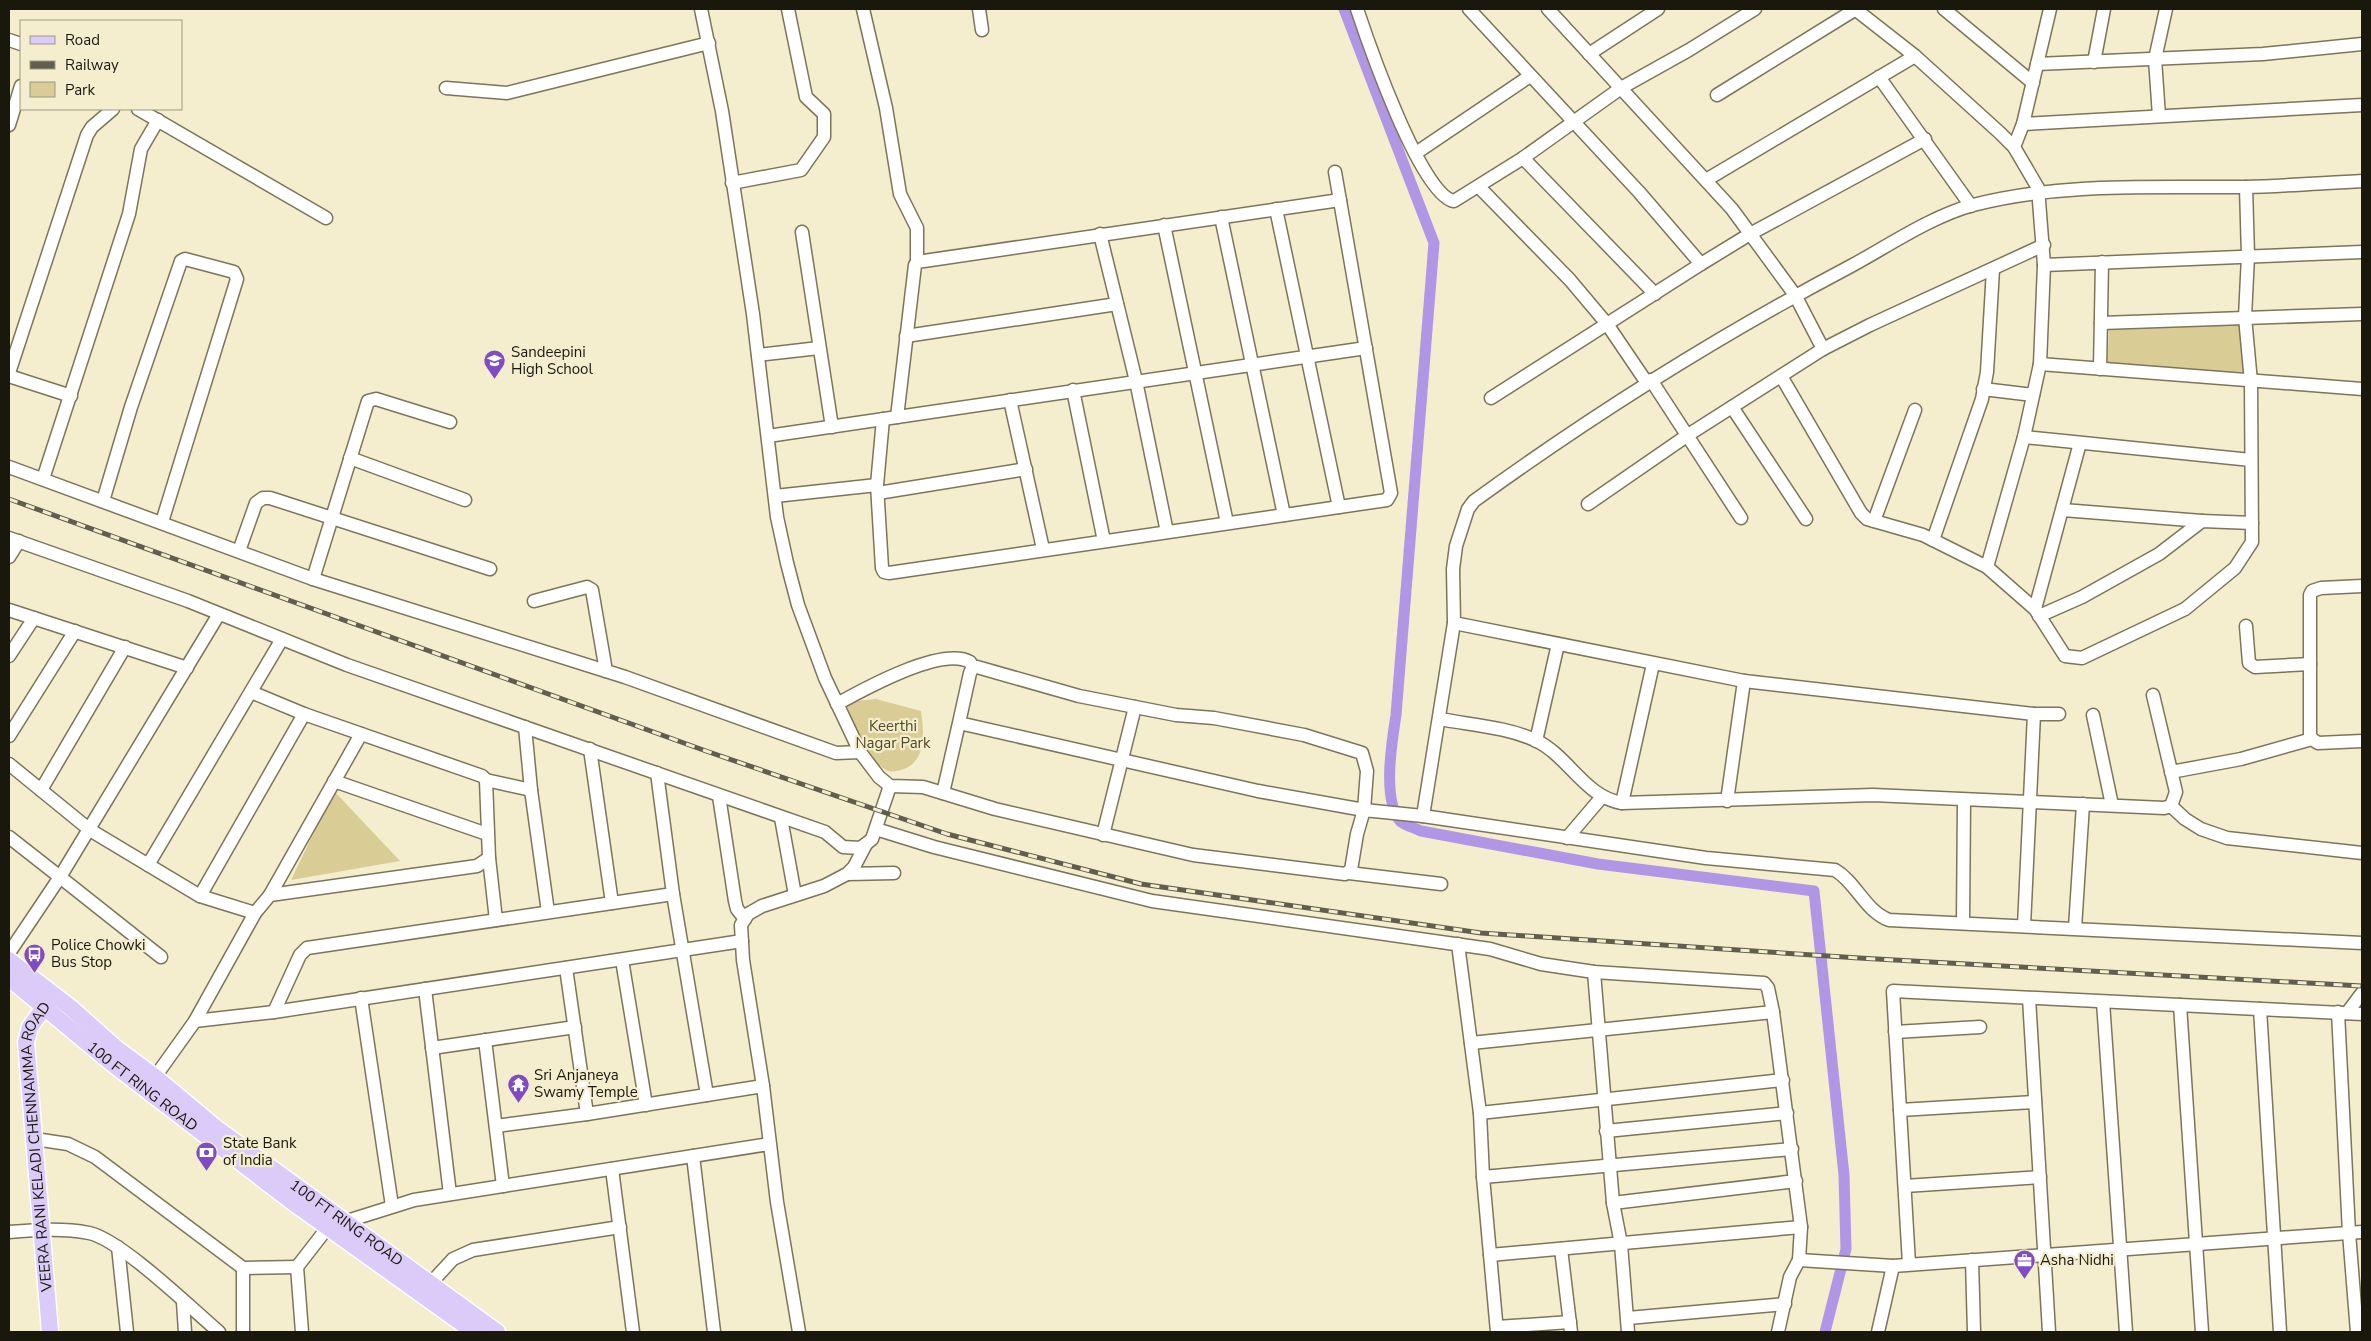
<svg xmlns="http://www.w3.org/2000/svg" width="2371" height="1341" font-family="'Nunito Sans',sans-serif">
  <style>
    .green { fill: #d9cd95 }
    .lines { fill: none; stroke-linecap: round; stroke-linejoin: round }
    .canal { stroke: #b296e6; stroke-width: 11 }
    .minor-casing { stroke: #7b755a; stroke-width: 15 }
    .major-casing { stroke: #fff; stroke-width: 19 }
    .minor { stroke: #fff; stroke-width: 12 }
    .major { stroke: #dbcbf8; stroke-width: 16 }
    .rail-casing { stroke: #625e4d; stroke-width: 5 }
    .rail { stroke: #f4eecf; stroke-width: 3; stroke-dasharray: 9; stroke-linecap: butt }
    .labels { text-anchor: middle; stroke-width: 4.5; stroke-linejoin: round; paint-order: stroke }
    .poi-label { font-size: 15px; fill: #1a170c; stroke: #f4eecf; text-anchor: start }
    .park-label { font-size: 15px; fill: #534a22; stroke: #f4eecf }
    .street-label { font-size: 15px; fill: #1a170c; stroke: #f4eecf }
  </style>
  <rect width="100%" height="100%" fill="#f4eecf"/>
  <g class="green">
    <polygon points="2241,323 2245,375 2107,367 2109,327"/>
    <path d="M876 699 921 711C924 732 927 763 901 770 897 771 890 773 886 770 870 762 850 718 846 702Z"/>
    <polygon points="334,791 400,861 291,880"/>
  </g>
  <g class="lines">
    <path class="canal" d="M1344 9 1434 243 1396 715C1392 741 1382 799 1400 821 1404 825 1415 828 1421 831L1598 864 1814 891 1844 1175 1846 1249 1825 1332"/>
    <defs>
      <g id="minor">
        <path d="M701 9 722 111 753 314 777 517 787 563 798 605 825 678 860 752 879 777 890 786 923 787 995 809 1193 855 1345 874 1351 870 1357 834 1364 810 1423 816 1706 858 1835 870C1856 882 1865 911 1889 920L2362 943"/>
        <polyline points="863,9 886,108 900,194 917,228 917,262"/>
        <polyline points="979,9 982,30"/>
        <path d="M1357 9C1368 42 1421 196 1454 201L1523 158 1621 88 1689 50 1755 9"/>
        <polyline points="1469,9 1639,192 1701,264 1750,234 1925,139"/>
        <polyline points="1548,9 1732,209 1795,295 1823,349"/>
        <polyline points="1855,9 1915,56 2000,133 2014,147 2038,188 2044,265 2040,364 2024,437 1987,567 2035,609 2065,656 2082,658 2185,609 2235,568 2252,542 2251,382 2245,317 2248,256 2246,187"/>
        <polyline points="1944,9 2033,83"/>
        <polyline points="9,40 21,44"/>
        <polyline points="1589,54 1658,9"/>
        <polyline points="2094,62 2104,9"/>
        <polyline points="2037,64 2263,54 2362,44"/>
        <polyline points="1879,77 1971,206"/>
        <polyline points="446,88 507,93 709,43"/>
        <polyline points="1717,95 1856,9"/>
        <polyline points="138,109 326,218"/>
        <polyline points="2159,116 2155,59 2166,9"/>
        <polyline points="2023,124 2362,105"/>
        <polyline points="9,125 21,86"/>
        <polyline points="2014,147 2023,124 2050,9"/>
        <polyline points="1416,153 1530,76"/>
        <polyline points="1523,158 1655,294"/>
        <polyline points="1706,180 1915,56"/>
        <polyline points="732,183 801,170 824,137 824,114 806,97 788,9"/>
        <polyline points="1479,187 1570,280 1607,324 1647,383"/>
        <polyline points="1276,209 1339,507"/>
        <polyline points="1221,217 1284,515"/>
        <polyline points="1164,225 1227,523"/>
        <polyline points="802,232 832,427"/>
        <polyline points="1100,234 1136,381 1167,532"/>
        <polyline points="2044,265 2362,252"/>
        <polyline points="2101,323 2362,314"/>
        <polyline points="906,336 1117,304"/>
        <polyline points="758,355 819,348"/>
        <polyline points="2040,364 2362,389"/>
        <polyline points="2100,369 2102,262"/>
        <polyline points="9,373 87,135 92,127 113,109"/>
        <polyline points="9,376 71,396"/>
        <polyline points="1781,376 1861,513 1867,519 1923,535 1987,567"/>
        <polyline points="1651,380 1741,518"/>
        <polyline points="1983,389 2033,395"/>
        <polyline points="1073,390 1104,541"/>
        <polyline points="1491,398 1701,264"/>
        <polyline points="1010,400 1043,549"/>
        <polyline points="1732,407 1806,519"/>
        <polyline points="897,417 915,265 917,262 1340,200"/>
        <polyline points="883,419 877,485 882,568 884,572 889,573 1387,500 1391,493 1335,172"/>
        <polyline points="768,436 1366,348"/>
        <polyline points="2024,437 2251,460"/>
        <polyline points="350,458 465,500"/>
        <polyline points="9,467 313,579 625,677 836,753 860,752"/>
        <polyline points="43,479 129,214 141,149 158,120"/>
        <polyline points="878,493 1026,469"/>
        <polyline points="775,496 877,485"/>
        <polyline points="103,501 131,407 181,261 185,259 234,272 237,279 162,522"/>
        <polyline points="1588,504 1688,435 1823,349 1870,325 2044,245"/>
        <polyline points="2063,510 2202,521"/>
        <polyline points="1874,521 1915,410"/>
        <polyline points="9,538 188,601 347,665 825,832 843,847 860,848 866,844 872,839 890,786"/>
        <polyline points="1933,540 1982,399 1987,372 1993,269"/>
        <polyline points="239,551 256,503 263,498 270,498 490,569"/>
        <polyline points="9,557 19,541"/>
        <polyline points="313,579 368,401 376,399 450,422"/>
        <polyline points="2362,586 2321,588 2312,591 2310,595 2310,735 2312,739 2318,743 2362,741"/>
        <polyline points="534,601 587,587 592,590 606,671"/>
        <polyline points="2035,609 2080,443"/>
        <polyline points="9,610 187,668"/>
        <polyline points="2039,616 2082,597 2159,554 2202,521 2252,523"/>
        <polyline points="1454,623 1744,681 2034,714 2059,714"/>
        <polyline points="2246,626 2249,663 2255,667 2310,664"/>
        <polyline points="9,656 34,618"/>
        <polyline points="251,692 304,714"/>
        <path d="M837 704C864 689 942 646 970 662L973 667"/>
        <polyline points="2093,715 2112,805"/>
        <path d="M1440 719C1471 725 1508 727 1537 741 1569 757 1585 797 1622 803L1873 795 2164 808 2171 806 2176 792 2153 695"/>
        <polyline points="525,727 531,790 548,912"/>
        <polyline points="9,736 75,631"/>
        <polyline points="1536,741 1558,644"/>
        <polyline points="590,749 612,903"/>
        <polyline points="9,764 90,830 200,896 304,714 482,776 486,780 489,858 477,866 270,895 255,913 195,1021 155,1077"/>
        <polyline points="2171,772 2241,759 2312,739"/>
        <polyline points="657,773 673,894 707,1095"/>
        <polyline points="486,780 531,790"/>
        <polyline points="334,781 487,834"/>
        <polyline points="41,790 125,647"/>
        <polyline points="943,793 959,723 1258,791 1364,810 1367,771 1362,753 1304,735 1214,718 1176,715 1079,696 977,667 973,667 970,673 959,723"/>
        <polyline points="719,796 735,901 737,909 745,919"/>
        <polyline points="1727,801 1744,681"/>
        <polyline points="1622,803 1653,664"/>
        <polyline points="2171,806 2185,819 2201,829 2227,838 2362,853"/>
        <path d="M1423 816 1454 623 1453 569 1456 546 1468 509 1474 501C1594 414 1720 335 1851 266 1888 246 1932 216 1973 205 2062 182 2155 188 2245 187 2284 186 2323 183 2362 181"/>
        <polyline points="781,818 795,895"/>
        <polyline points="876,829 934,847 1152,901 1490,949 1541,964 1594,972 1764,983 1768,988 1773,1012 1801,1227 1799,1260 1790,1277 1778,1332"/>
        <polyline points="1103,835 1135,707"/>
        <polyline points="9,837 60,877 219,614"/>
        <polyline points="1567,838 1601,798"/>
        <polyline points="489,858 496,920"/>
        <polyline points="148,865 282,639"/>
        <polyline points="1349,873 1441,884"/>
        <polyline points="847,874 894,873"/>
        <polyline points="270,895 361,734"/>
        <polyline points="200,896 255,913"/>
        <polyline points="1963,923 1964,800"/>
        <polyline points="2024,926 2034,714"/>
        <polyline points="2075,928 2083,804"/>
        <polyline points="1458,944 1480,1113 1483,1177 1497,1332"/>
        <polyline points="9,953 60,877 161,957"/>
        <polyline points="622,960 646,1105"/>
        <polyline points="566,968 587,1114"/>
        <polyline points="1594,972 1613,1203 1621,1244 1628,1332"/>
        <polyline points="425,989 450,1194"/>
        <polyline points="361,998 392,1206"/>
        <polyline points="2029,998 2049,1332"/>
        <polyline points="2103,1002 2126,1332"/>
        <polyline points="2180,1005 2202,1332"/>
        <polyline points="2260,1009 2280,1332"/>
        <polyline points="274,1012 300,955 307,948 673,894"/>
        <polyline points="2338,1012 2349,1233 2357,1332"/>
        <polyline points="2347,1013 2362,993"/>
        <polyline points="195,1021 274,1012 742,941"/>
        <polyline points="1895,1032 1980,1027"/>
        <polyline points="485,1040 503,1186"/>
        <polyline points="1471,1043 1773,1012"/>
        <polyline points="432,1048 575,1027"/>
        <polyline points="1900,1110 2035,1102"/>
        <polyline points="1480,1113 1783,1080"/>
        <polyline points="496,1126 587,1114 763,1086"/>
        <polyline points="1606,1131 1787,1113"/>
        <polyline points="35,1139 68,1144 95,1157 243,1268 297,1267"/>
        <polyline points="693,1156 714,1332"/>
        <polyline points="612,1169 633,1332"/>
        <polyline points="1483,1177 1792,1149"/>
        <polyline points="1905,1186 2040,1177"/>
        <polyline points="1613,1203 1796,1181"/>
        <path d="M9 1232C35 1230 63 1228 89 1233 120 1239 192 1309 219 1332"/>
        <polyline points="118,1247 127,1332"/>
        <polyline points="1561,1249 1571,1332"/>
        <polyline points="1490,1255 1801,1227"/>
        <polyline points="1799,1260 1893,1266 2362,1232"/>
        <polyline points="1972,1260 1974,1332"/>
        <polyline points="1909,1264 1893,991 2362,1014"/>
        <polyline points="243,1268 243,1332"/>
        <polyline points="430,1284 453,1259 473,1250 620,1227"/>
        <polyline points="183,1302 185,1332"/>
        <polyline points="1628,1318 1785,1304"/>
        <polyline points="1497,1327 1570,1322"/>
        <polyline points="302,1332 297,1267 328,1227 414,1200 769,1144"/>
        <polyline points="799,1332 777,1202 763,1086 743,960 741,925 748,914 762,906 824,886 847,874 854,867 866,844"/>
        <polyline points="1878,1332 1893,1266"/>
      </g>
      <g id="major">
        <path id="s1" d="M9 960 71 1008 117 1049 155 1077 216 1128 497 1332"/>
        <path id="s2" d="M9 978 114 1065 291 1201 474 1332"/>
        <path id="s3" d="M50 1332 26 1042 30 1027 51 998"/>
      </g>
    </defs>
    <use href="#minor" class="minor-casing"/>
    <use href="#major" class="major-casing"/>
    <use href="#minor" class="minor"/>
    <use href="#major" class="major"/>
    <defs>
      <polyline id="rail" points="9,499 706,751 947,834 1141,884 1481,933 1859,958 2362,986"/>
    </defs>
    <use href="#rail" class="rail-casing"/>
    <use href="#rail" class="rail"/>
  </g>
  <defs>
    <symbol id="school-pin" viewBox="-11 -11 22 30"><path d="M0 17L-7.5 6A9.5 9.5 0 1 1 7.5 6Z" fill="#7f4cc4" stroke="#f4eecf"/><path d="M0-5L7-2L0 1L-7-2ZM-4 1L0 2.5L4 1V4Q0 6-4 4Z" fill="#fff"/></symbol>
    <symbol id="bus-pin" viewBox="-11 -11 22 30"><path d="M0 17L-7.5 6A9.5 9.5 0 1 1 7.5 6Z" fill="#7f4cc4" stroke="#f4eecf"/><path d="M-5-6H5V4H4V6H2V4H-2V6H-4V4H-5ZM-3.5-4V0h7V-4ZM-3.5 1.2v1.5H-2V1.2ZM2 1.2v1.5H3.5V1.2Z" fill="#fff"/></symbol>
    <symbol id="temple-pin" viewBox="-11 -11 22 30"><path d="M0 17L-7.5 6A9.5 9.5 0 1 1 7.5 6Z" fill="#7f4cc4" stroke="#f4eecf"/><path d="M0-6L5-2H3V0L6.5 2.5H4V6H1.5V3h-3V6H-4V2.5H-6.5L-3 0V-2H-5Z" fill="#fff"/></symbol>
    <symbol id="bank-pin" viewBox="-11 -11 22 30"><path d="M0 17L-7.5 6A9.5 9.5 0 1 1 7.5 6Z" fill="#7f4cc4" stroke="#f4eecf"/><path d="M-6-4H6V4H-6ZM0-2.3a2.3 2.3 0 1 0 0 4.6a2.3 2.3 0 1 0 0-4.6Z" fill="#fff"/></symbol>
    <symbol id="office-pin" viewBox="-11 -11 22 30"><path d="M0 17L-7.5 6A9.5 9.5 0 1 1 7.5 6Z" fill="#7f4cc4" stroke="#f4eecf"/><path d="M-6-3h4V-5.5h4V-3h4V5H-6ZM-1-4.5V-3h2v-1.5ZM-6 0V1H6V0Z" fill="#fff"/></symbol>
  </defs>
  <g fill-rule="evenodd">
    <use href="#school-pin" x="482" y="348" width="25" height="34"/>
    <use href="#bus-pin" x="22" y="942" width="25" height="34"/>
    <use href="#temple-pin" x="506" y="1072" width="25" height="34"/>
    <use href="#bank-pin" x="194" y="1140" width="25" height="34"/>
    <use href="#office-pin" x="2012" y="1248" width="25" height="34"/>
  </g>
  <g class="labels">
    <g class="poi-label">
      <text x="511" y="357">Sandeepini<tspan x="511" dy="17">High School</tspan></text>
      <text x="51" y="950">Police Chowki<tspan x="51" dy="17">Bus Stop</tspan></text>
      <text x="534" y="1080">Sri Anjaneya<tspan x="534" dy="17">Swamy Temple</tspan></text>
      <text x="223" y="1148">State Bank<tspan x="223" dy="17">of India</tspan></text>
      <text x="2040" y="1265">Asha Nidhi</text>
    </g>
    <g class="park-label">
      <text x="893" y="731">Keerthi<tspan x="893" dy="17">Nagar Park</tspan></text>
    </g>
    <g class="street-label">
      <text dy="5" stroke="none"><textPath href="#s2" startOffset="172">100 FT RING ROAD</textPath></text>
      <text dy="5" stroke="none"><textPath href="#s3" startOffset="188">VEERA RANI KELADI CHENNAMMA ROAD</textPath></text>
      <text dy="5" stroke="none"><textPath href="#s1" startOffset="428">100 FT RING ROAD</textPath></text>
    </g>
  </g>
  <rect width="2371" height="1341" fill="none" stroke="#1a170c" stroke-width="20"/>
  <rect x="20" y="20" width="162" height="90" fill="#f4eecf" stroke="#9d9881"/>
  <rect x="30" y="36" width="25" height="8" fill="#dbcbf8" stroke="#9d9881"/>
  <text x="65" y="45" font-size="15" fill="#1a170c">Road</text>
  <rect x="30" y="61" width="25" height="8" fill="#625e4d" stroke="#9d9881"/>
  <text x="65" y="70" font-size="15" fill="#1a170c">Railway</text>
  <rect x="30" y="82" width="25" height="15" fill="#d9cd95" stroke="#9d9881"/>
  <text x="65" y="95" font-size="15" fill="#1a170c">Park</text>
</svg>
